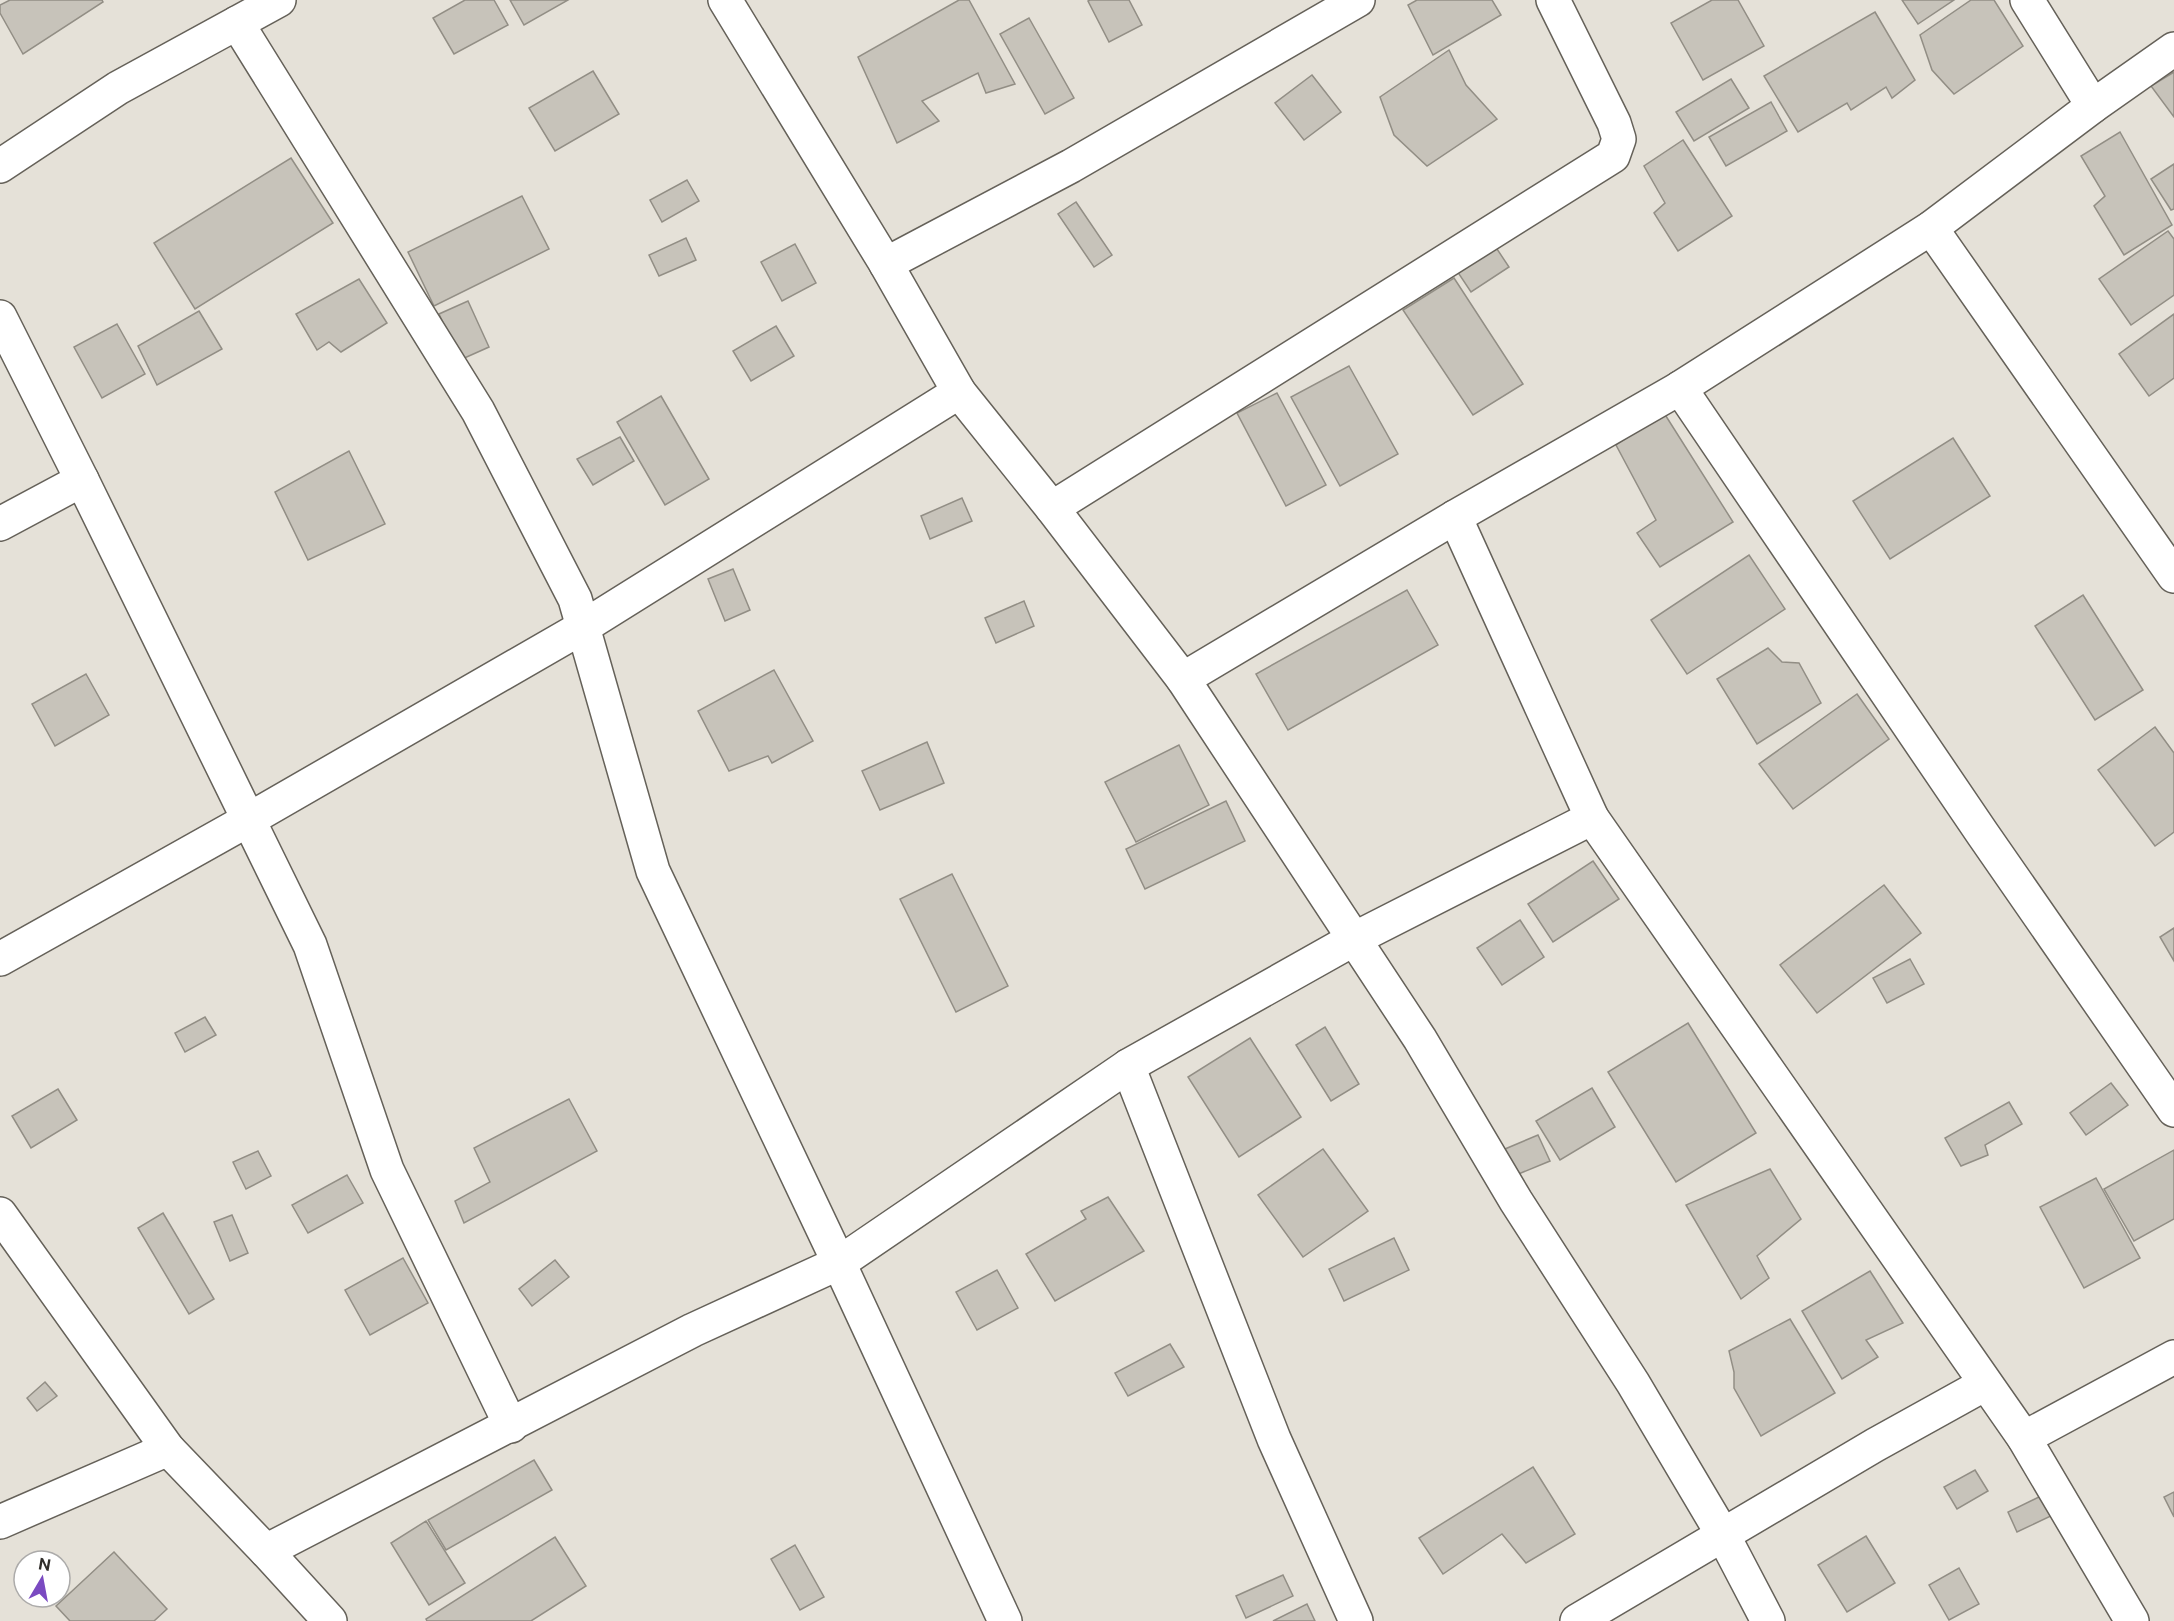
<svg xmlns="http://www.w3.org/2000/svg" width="2174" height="1621" font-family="'Public Sans',sans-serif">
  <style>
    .building { fill: #c7c3ba; stroke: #928e85; stroke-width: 1.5 }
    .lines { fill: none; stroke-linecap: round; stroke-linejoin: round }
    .minor-casing { stroke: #656159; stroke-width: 36 }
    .tertiary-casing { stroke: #656159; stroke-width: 36 }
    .minor { stroke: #fff; stroke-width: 33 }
    .tertiary { stroke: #fff; stroke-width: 33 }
  </style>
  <rect width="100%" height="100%" fill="#e5e1d8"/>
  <g class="building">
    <polygon points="10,0 102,0 103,2 23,54 0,13 0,5"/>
    <polygon points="465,0 494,0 508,25 454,54 433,18"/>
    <polygon points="510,0 568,0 524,25"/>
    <polygon points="959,0 969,0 1015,84 986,93 978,73 922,101 939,121 897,143 858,57"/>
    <polygon points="1090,0 1129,0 1142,25 1109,42 1088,1"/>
    <polygon points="1417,0 1492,0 1501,15 1433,55 1408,5"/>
    <polygon points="1712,0 1738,0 1764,46 1703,80 1671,23"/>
    <polygon points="1902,0 1954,0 1918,24"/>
    <polygon points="1971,0 1994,0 2023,46 1954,94 1932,70 1920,35"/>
    <polygon points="1875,12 1915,80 1892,98 1886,87 1851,110 1847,103 1798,132 1764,76"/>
    <polygon points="1029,18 1074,98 1045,114 1000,34"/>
    <polygon points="1449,50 1466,85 1497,119 1427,166 1394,135 1380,97"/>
    <polygon points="593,71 619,114 555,151 529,108"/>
    <polygon points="2174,72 2174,117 2151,86"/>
    <polygon points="1312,75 1341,112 1304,140 1275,103"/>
    <polygon points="1731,79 1749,108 1694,141 1676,112"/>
    <polygon points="1771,102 1787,131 1726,166 1709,137"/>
    <polygon points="2120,132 2172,225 2124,255 2094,206 2105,196 2081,156"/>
    <polygon points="1683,140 1732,216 1678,251 1654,213 1665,203 1644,166"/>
    <polygon points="291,158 333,223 195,309 154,243"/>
    <polygon points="2174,164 2174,209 2171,210 2151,179"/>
    <polygon points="687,180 699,201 662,222 650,200"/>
    <polygon points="522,196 549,249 434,306 408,252"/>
    <polygon points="1076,202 1112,255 1094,267 1058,214"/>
    <polygon points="2168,231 2174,239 2174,295 2131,325 2099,279"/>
    <polygon points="686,238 696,260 659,276 649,255"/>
    <polygon points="1493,243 1509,267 1471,292 1455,268"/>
    <polygon points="795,244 816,283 782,301 761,262"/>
    <polygon points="1454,278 1523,384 1473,415 1403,310"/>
    <polygon points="359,279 387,323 341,352 329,342 317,350 296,314"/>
    <polygon points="468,301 489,347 460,360 439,314"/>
    <polygon points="199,311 222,349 157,385 138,346"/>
    <polygon points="2174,314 2174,378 2149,396 2119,354"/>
    <polygon points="117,324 145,374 102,398 74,347"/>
    <polygon points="776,326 794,356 751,381 733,351"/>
    <polygon points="1349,366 1398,454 1340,486 1291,397"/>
    <polygon points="1277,393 1326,485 1286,506 1237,413"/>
    <polygon points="661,396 709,479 665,505 617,422"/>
    <polygon points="1664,413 1733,522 1660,567 1637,533 1656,520 1616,445"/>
    <polygon points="620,437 634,461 593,485 577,459"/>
    <polygon points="1953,438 1990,496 1890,559 1853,501"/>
    <polygon points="349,451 385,524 308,560 275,492"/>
    <polygon points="962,498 972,521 930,539 921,516"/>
    <polygon points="1749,555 1785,609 1687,674 1651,620"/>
    <polygon points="733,569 750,610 725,621 708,579"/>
    <polygon points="1407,590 1438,645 1288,730 1256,674"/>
    <polygon points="2083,595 2143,690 2095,720 2035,626"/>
    <polygon points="1024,601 1034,626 996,643 985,618"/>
    <polygon points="1768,648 1782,662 1799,663 1821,703 1757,744 1717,679"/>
    <polygon points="774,670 813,741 772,763 768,756 729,771 698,711"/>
    <polygon points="86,674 109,715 55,746 32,704"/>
    <polygon points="1857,694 1889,739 1793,809 1759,764"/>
    <polygon points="2155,727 2174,753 2174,832 2155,846 2098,770"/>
    <polygon points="927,742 944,783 880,810 862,771"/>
    <polygon points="1179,745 1209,805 1136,842 1105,782"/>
    <polygon points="1226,801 1245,841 1145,889 1126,849"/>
    <polygon points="1593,861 1619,899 1553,942 1528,904"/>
    <polygon points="952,874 1008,986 956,1012 900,899"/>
    <polygon points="1884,885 1921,933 1817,1013 1780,965"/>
    <polygon points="1520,920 1544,957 1502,985 1477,948"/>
    <polygon points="2174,928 2174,961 2160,937"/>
    <polygon points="1910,959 1924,984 1887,1003 1873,978"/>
    <polygon points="205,1017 216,1035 185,1052 175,1033"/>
    <polygon points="1688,1023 1756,1133 1676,1182 1608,1072"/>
    <polygon points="1325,1027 1359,1084 1331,1101 1296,1045"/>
    <polygon points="1250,1038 1301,1117 1239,1157 1188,1077"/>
    <polygon points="2111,1083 2128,1105 2086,1135 2070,1113"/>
    <polygon points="1592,1088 1615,1127 1560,1160 1536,1121"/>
    <polygon points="58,1089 77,1120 31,1148 12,1116"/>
    <polygon points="569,1099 597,1151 464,1223 455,1201 490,1182 474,1148"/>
    <polygon points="2009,1102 2022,1124 1985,1145 1988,1155 1961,1166 1945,1138"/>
    <polygon points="1538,1135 1550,1161 1516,1175 1505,1149"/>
    <polygon points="1323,1149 1368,1211 1303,1257 1258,1195"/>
    <polygon points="2174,1150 2174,1219 2134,1241 2104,1189"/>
    <polygon points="258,1151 271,1176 246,1189 233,1162"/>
    <polygon points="1770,1169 1801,1219 1757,1256 1769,1278 1741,1299 1686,1205"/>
    <polygon points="347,1175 363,1203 308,1233 292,1205"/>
    <polygon points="2096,1178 2140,1258 2084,1288 2040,1207"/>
    <polygon points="1108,1197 1144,1251 1055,1301 1026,1254 1086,1219 1081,1211"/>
    <polygon points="163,1213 214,1299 189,1314 138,1228"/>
    <polygon points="232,1215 248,1253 230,1261 214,1222"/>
    <polygon points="1394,1238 1409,1270 1344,1301 1329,1269"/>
    <polygon points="403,1258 428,1303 370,1335 345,1290"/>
    <polygon points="555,1260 569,1277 532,1306 519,1289"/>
    <polygon points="997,1270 1018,1308 977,1330 956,1292"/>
    <polygon points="1870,1271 1903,1323 1866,1340 1878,1357 1842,1379 1802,1311"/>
    <polygon points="1790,1319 1835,1393 1761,1436 1734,1388 1734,1372 1729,1351"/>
    <polygon points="1170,1344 1184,1367 1128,1396 1115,1373"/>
    <polygon points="45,1382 57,1396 37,1411 27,1398"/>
    <polygon points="534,1460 552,1490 446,1550 428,1520"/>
    <polygon points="1533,1467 1575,1534 1526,1563 1502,1534 1443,1574 1419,1538"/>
    <polygon points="1975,1470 1988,1491 1957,1509 1944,1487"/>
    <polygon points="2174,1492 2174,1517 2164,1497"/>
    <polygon points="2043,1495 2053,1515 2017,1532 2008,1512"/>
    <polygon points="426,1521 465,1583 429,1605 391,1543"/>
    <polygon points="1866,1536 1895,1583 1847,1612 1818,1565"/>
    <polygon points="555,1537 586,1586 531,1621 427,1621 426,1619"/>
    <polygon points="795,1545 824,1597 800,1610 771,1559"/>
    <polygon points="114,1552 167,1609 154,1621 70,1621 56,1606"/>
    <polygon points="1959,1568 1979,1604 1949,1620 1929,1585"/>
    <polygon points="1283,1575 1293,1596 1246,1618 1236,1596"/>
    <polygon points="1307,1604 1315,1621 1273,1621"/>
  </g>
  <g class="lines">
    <defs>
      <g id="minor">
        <polyline points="725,0 886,264 959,392 1052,508 1183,679 1420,1039 1516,1201 1633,1383 1723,1535 1768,1621"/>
        <polyline points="2027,0 2093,106"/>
        <polyline points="237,23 478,411 575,599 653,871 839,1263 1005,1621"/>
        <polyline points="0,166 118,88 279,0"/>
        <polyline points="1931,228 2174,576"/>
        <polyline points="886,264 1071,166 1358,0"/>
        <polyline points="0,317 82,480 310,945 387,1170 511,1426"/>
        <polyline points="1680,388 1982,833 2174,1110"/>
        <polyline points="1052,508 1613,156 1619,139 1614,123 1553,0"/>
        <polyline points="1455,517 1592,818 2024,1438 2132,1621"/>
        <polyline points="0,524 82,480"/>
        <polyline points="1183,679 1455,517 1680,388 1931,228 2093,106 2174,49"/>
        <polyline points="0,959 248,820 583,627 959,392"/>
        <polyline points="1128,1066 1274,1439 1356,1621"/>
        <polyline points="2024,1438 2174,1357"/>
        <polyline points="0,1522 168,1449"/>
        <polyline points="266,1551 693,1330 839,1263 1128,1066 1354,939 1592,818"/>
        <polyline points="1577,1621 1875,1445 1985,1384"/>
      </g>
      <polyline id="tertiary" points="0,1214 168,1449 266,1551 330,1621"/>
    </defs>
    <use href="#minor" class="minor-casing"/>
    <use href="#tertiary" class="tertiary-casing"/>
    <use href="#minor" class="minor"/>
    <use href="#tertiary" class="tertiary"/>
  </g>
  <g transform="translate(42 1579) rotate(10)"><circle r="28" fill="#ffffff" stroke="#acabaa" stroke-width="1.5"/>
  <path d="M0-4.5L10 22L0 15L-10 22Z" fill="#7a4ac1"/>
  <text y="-9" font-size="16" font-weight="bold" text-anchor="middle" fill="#302e2b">N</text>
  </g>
</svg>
